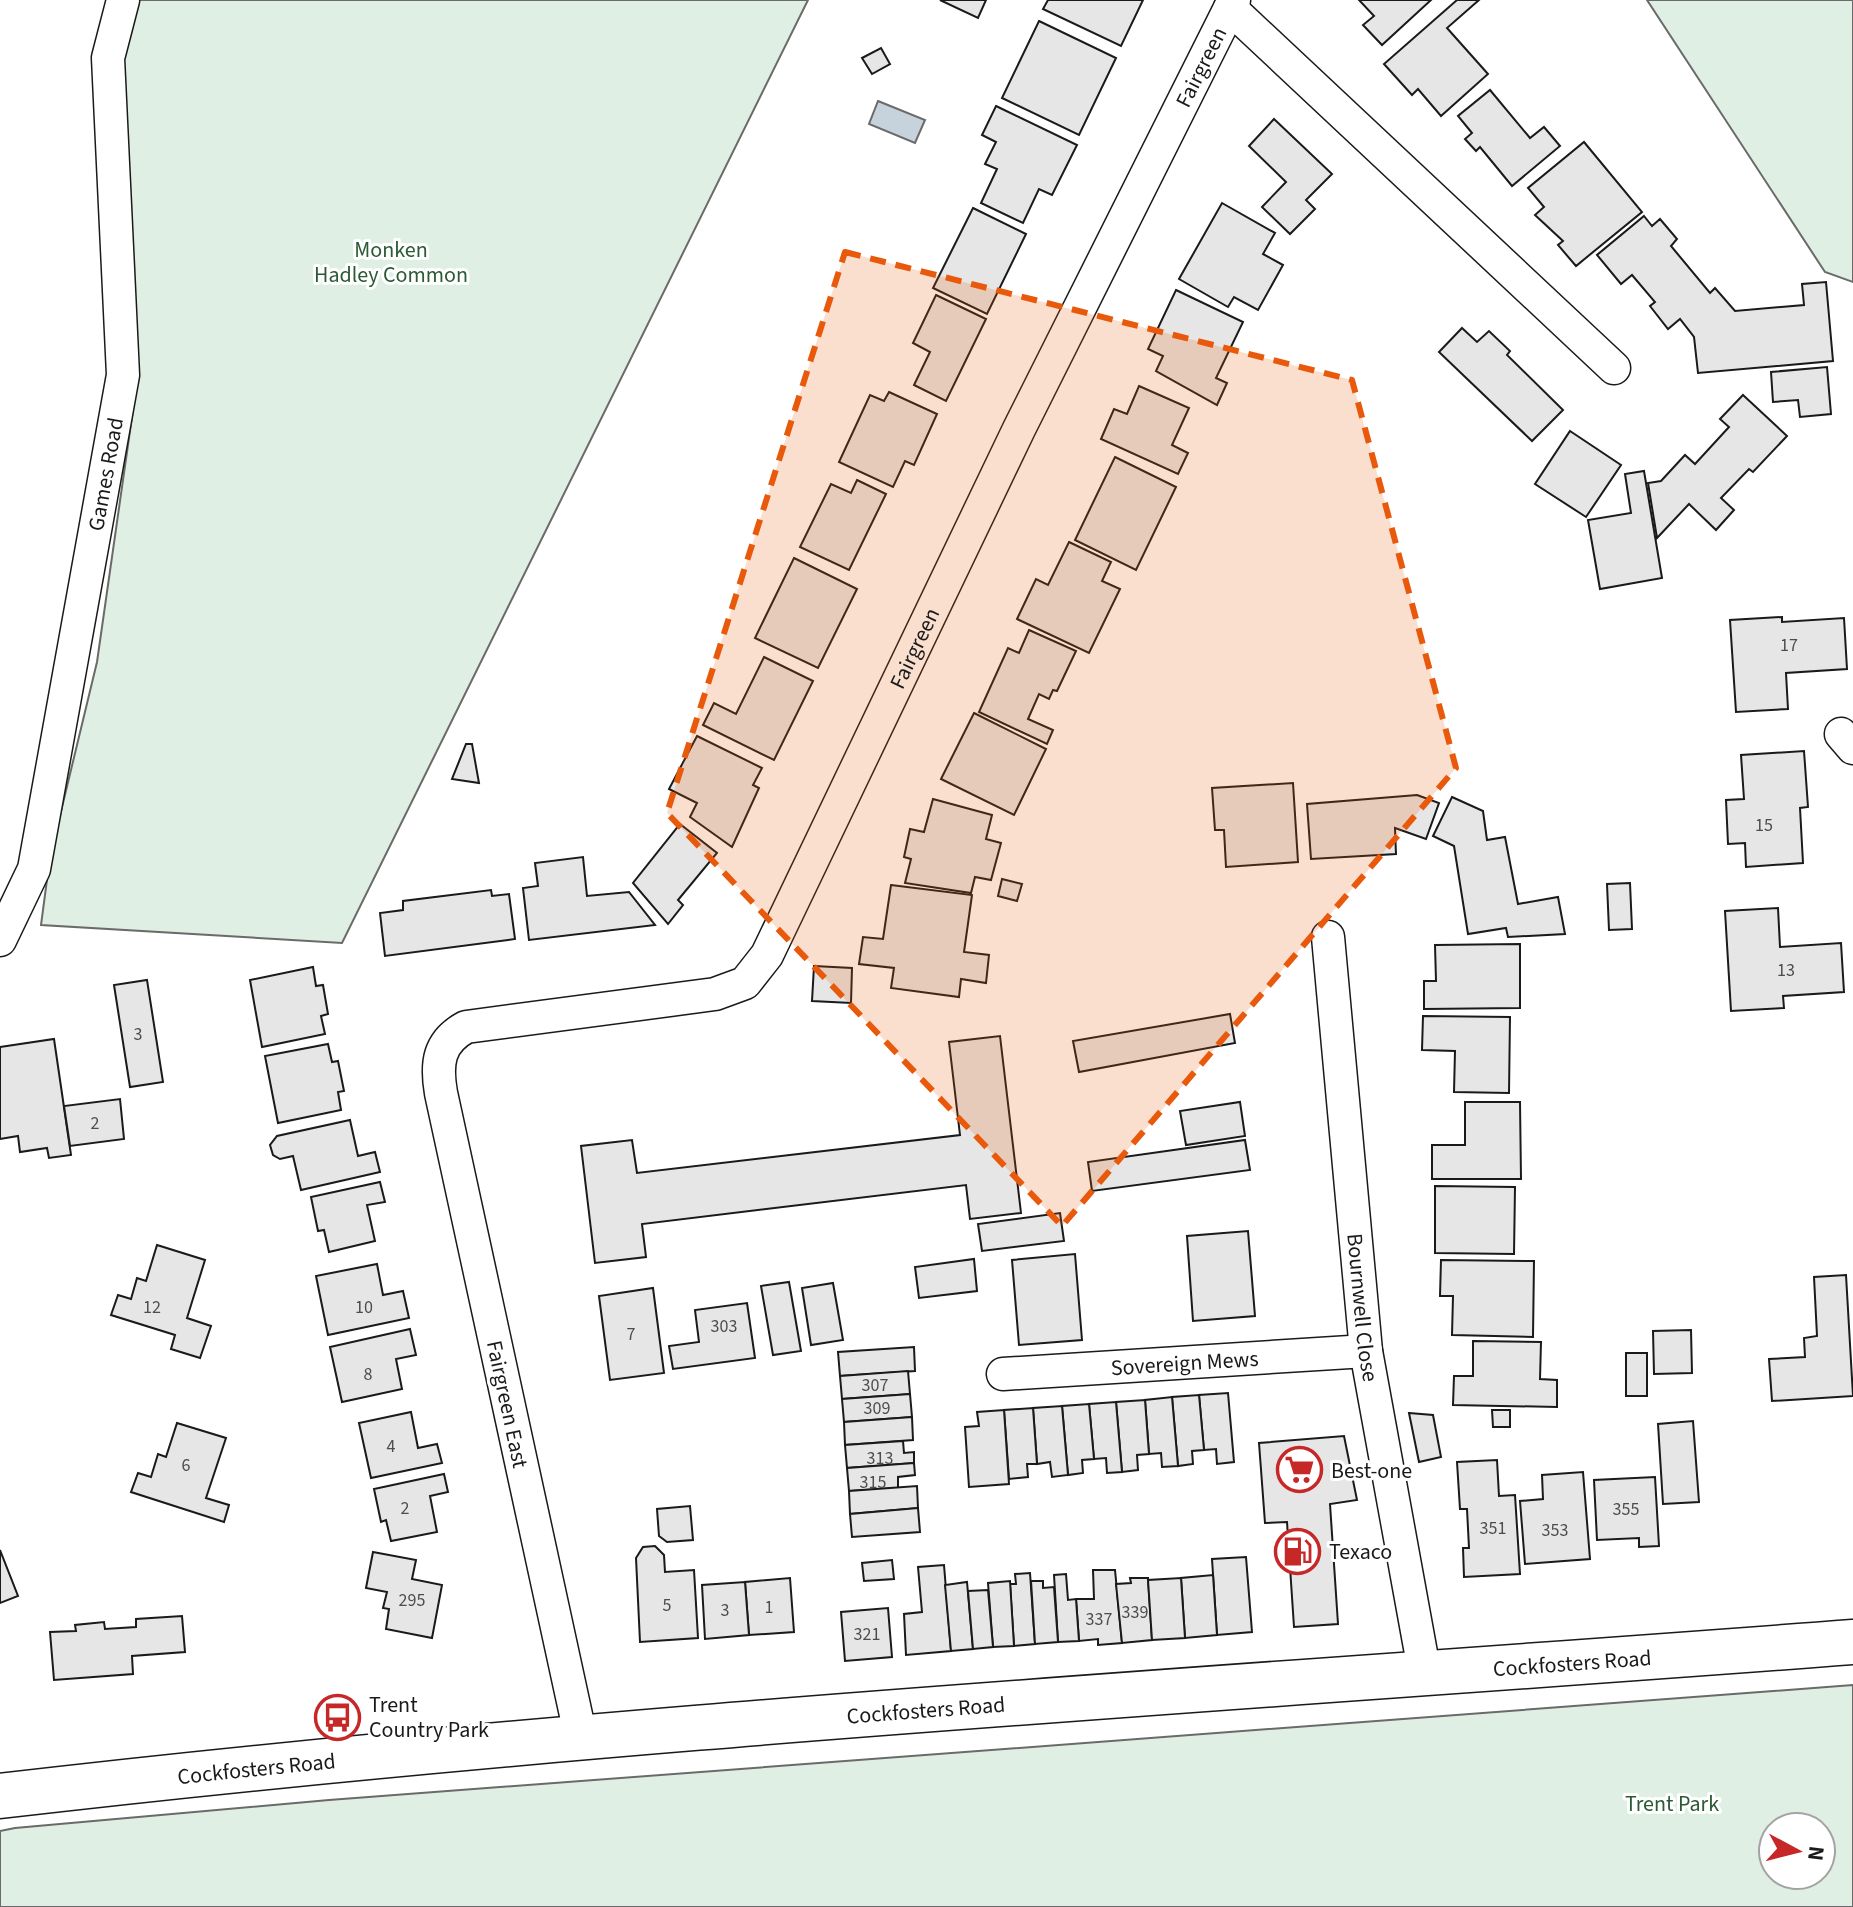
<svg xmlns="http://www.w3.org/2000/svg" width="1853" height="1907" font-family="'Source Sans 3',sans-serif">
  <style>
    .green { fill: #e0efe3; stroke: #6a6a6a; stroke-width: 2; fill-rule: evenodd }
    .water { fill: #c6d2dc; stroke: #6a6a6a; stroke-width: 2 }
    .building { fill: #e6e6e6; stroke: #1a1a1a; stroke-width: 2 }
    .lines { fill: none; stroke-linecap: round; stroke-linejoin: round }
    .street-casing { stroke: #1a1a1a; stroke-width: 35 }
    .primary-casing { stroke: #1a1a1a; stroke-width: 47 }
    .street { stroke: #fff; stroke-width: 32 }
    .primary { stroke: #fff; stroke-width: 44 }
    .marked { fill: #e8590c; fill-opacity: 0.2; stroke: #e8590c; stroke-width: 6; stroke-dasharray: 16 10; stroke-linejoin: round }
    .labels { text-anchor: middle; stroke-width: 6; stroke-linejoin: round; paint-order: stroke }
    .number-label { font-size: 18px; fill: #4d4d4d }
    .street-label { font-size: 22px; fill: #1a1a1a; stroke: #fff }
    .park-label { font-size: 22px; fill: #2b5a34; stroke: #fff }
    .poi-label { font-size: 22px; fill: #1a1a1a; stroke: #fff; text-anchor: start }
  </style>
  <rect width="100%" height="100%" fill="#fff"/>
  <g class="green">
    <polygon points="136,0 808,0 342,943 41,925 50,857 97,662 138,375 123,48"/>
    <polygon points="1647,0 1853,0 1853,282 1825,272"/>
    <path d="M1853 1685V1907H0V1831L15 1828 329 1800ZM1773 1827H1821V1875H1773Z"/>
  </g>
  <polygon class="water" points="878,101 925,120 915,143 869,124"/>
  <g class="building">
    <polygon points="940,0 986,0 978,18"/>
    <polygon points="1048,0 1143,0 1121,46 1043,9"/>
    <polygon points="1359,0 1431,0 1382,45 1363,25 1374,16"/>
    <polygon points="1457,0 1479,0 1447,28 1488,74 1441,116 1418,89 1412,95 1384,64"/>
    <polygon points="1039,21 1116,58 1079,135 1002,98"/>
    <polygon points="881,48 890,64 872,74 862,58"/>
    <polygon points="1490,90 1530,138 1544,127 1560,146 1512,186 1480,147 1476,151 1465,139 1472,133 1458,116"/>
    <polygon points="996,106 1077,145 1052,195 1039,189 1023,223 981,203 997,169 985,164 996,142 982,135"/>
    <polygon points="1274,119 1332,174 1306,200 1315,209 1290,234 1262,207 1286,182 1249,146"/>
    <polygon points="1584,142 1642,212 1576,266 1558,245 1563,241 1535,215 1544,207 1528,188"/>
    <polygon points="1222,203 1275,233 1263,254 1283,265 1258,310 1234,297 1228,307 1179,279"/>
    <polygon points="973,208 1026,234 987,314 933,288"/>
    <polygon points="1644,216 1652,226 1660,219 1677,239 1671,246 1710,293 1715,288 1735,311 1804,305 1802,284 1826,282 1833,361 1698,373 1694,337 1680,319 1668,329 1650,306 1655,302 1632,275 1621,284 1597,255"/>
    <polygon points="1176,290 1243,322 1216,378 1227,383 1217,405 1156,371 1163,356 1148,349"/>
    <polygon points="936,295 986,319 946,401 914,385 930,352 913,343"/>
    <polygon points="1462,328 1477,342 1489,331 1510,351 1507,355 1563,410 1532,441 1439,352"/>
    <polygon points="1827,367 1831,414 1800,417 1798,400 1773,402 1771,372"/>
    <polygon points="1139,386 1189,408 1172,445 1188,453 1178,474 1101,439 1114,409 1127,414"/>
    <polygon points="889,392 937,414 914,465 905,461 893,487 839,462 870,395 884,401"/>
    <polygon points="1743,395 1787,436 1753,472 1749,469 1721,498 1734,510 1716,530 1689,504 1657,538 1648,483 1661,481 1685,455 1695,464 1729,427 1720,419"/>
    <polygon points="1570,431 1621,465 1586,517 1535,484"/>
    <polygon points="1115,457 1176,487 1136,570 1075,540"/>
    <polygon points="1644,471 1662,578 1600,589 1588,520 1631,513 1625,474"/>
    <polygon points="857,480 886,494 849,570 800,547 831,484 851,493"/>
    <polygon points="1069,542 1111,562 1102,581 1120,589 1089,653 1017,619 1036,579 1048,585"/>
    <polygon points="794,558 857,589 818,668 755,638"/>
    <polygon points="1782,617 1782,622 1844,618 1847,669 1786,673 1788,709 1736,712 1730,620"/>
    <polygon points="1029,630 1076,651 1057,691 1053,690 1049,699 1039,694 1028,719 1053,730 1047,744 979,712 1008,648 1019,653"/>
    <polygon points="764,657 813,681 774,760 703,725 714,703 736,714"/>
    <polygon points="974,713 1046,749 1014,815 941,779"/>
    <polygon points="697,736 762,768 753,785 759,788 732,847 690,817 697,803 669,789"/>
    <polygon points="466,744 472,744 479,783 452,779"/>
    <polygon points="1804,751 1808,807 1800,808 1803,863 1746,867 1745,843 1728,844 1726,800 1744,799 1741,755"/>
    <polygon points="1293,783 1298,862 1226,867 1224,830 1215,830 1212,788"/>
    <polygon points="1417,795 1439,803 1426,839 1395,828 1396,854 1311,859 1307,804"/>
    <polygon points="1452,797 1483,811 1487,840 1505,837 1518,904 1558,897 1565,934 1508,937 1506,928 1468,934 1454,846 1433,836"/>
    <polygon points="933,799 992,815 986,839 1001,843 991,880 975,877 971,893 905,883 911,859 904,857 910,829 924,832"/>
    <polygon points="680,824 717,853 678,900 683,905 668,924 633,883"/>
    <polygon points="583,857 587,896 629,892 655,925 529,940 523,888 538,886 535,863"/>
    <polygon points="1002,879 1022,884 1017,901 998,896"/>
    <polygon points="1630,883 1632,929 1609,930 1607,884"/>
    <polygon points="891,885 972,895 964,952 989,955 986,983 961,979 959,997 891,988 894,968 859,964 863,937 883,939"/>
    <polygon points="491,890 492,896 509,894 515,939 385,956 380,913 403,910 403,901"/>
    <polygon points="1778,908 1780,947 1841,943 1844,992 1783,996 1784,1008 1731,1011 1725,911"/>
    <polygon points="1520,944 1520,1008 1424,1009 1424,981 1436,981 1435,945"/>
    <polygon points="814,966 852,968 851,1003 812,1001"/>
    <polygon points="313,967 316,986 323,985 328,1014 321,1016 325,1034 262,1047 250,980"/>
    <polygon points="147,980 163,1082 130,1087 114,985"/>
    <polygon points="1230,1014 1235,1043 1079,1072 1073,1041"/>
    <polygon points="1423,1016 1510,1017 1509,1093 1454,1092 1455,1051 1422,1050"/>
    <polygon points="1000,1036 1021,1213 970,1219 966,1185 642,1224 646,1257 595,1263 581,1146 632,1140 637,1173 960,1135 949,1042"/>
    <polygon points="54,1039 71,1155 49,1158 47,1148 20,1152 18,1136 0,1139 0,1047"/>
    <polygon points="328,1044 332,1062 338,1061 344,1091 338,1092 341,1110 278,1123 265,1056"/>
    <polygon points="120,1099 124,1139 70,1146 64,1106"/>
    <polygon points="1240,1102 1245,1136 1186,1145 1180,1111"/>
    <polygon points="1465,1102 1520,1102 1521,1179 1432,1179 1432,1145 1465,1145"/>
    <polygon points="350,1120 358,1156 375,1152 380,1172 301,1190 293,1156 280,1159 273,1155 270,1145 277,1136"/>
    <polygon points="1245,1140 1250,1170 1092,1191 1088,1162"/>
    <polygon points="380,1182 385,1202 367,1205 375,1241 329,1252 324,1230 318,1231 311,1197"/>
    <polygon points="1435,1186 1515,1187 1514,1254 1435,1253"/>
    <polygon points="1060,1213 1064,1241 982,1251 978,1224"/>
    <polygon points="1248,1231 1255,1316 1193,1321 1187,1236"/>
    <polygon points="157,1245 205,1260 187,1318 211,1326 200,1358 171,1349 175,1335 111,1315 118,1295 131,1299 137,1278 146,1281"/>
    <polygon points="1075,1254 1082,1340 1019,1345 1012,1260"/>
    <polygon points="974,1259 977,1291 919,1298 915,1267"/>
    <polygon points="1441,1260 1534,1261 1533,1337 1452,1335 1453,1296 1440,1296"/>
    <polygon points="377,1264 383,1295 403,1291 409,1318 328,1335 316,1276"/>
    <polygon points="1846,1275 1853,1396 1772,1401 1769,1359 1805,1357 1804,1338 1817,1336 1814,1277"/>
    <polygon points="789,1282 801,1351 773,1355 761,1286"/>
    <polygon points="833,1283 843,1340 811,1345 802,1288"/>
    <polygon points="653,1288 664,1373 610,1380 599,1296"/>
    <polygon points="747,1303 755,1358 673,1369 669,1346 699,1342 695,1310"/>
    <polygon points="410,1329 416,1355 396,1359 402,1389 342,1402 330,1347"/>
    <polygon points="1691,1330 1692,1373 1654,1374 1653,1331"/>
    <polygon points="1473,1341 1541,1342 1540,1379 1557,1380 1557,1407 1453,1405 1454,1376 1473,1376"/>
    <polygon points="914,1347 915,1371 840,1376 838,1352"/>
    <rect x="1626" y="1353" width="21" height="43"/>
    <polygon points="908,1371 910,1394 842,1399 840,1376"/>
    <polygon points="1228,1393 1234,1462 1217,1464 1216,1449 1204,1450 1199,1395"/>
    <polygon points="910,1394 912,1417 844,1422 842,1399"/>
    <polygon points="1199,1395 1204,1450 1192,1451 1193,1464 1178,1466 1172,1397"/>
    <polygon points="1172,1397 1178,1466 1162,1467 1161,1453 1149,1454 1145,1400"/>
    <polygon points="1145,1400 1149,1454 1137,1455 1138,1470 1122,1472 1116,1402"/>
    <polygon points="1116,1402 1122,1472 1107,1473 1106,1458 1094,1459 1089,1404"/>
    <polygon points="1089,1404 1094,1459 1082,1460 1083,1473 1068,1475 1062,1406"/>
    <polygon points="1062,1406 1068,1475 1052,1477 1050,1462 1037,1464 1033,1408"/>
    <polygon points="1033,1408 1037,1464 1027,1464 1028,1477 1009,1479 1004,1410"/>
    <polygon points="1004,1410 1009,1484 969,1487 965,1427 979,1426 977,1412"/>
    <polygon points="1492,1410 1510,1410 1510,1427 1493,1427"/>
    <polygon points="411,1412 418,1448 437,1444 442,1463 371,1478 359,1423"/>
    <polygon points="1409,1413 1433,1415 1441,1457 1419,1462"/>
    <polygon points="912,1417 913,1440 845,1445 844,1422"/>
    <polygon points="1693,1421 1699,1502 1663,1504 1658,1424"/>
    <polygon points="177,1423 226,1438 206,1498 229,1505 224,1522 131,1492 138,1473 151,1477 158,1454 166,1457"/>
    <polygon points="1344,1436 1357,1500 1330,1504 1338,1624 1294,1627 1287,1522 1265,1523 1259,1443"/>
    <polygon points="903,1441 904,1453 914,1452 914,1463 847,1468 845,1445"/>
    <polygon points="1497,1460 1499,1496 1515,1495 1520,1574 1464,1577 1463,1548 1469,1548 1467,1509 1460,1509 1457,1462"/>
    <polygon points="914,1463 915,1475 898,1477 898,1488 849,1491 847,1468"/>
    <polygon points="1583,1472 1590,1559 1525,1564 1520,1501 1543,1499 1542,1475"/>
    <polygon points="444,1474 448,1492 430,1496 437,1532 391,1541 386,1520 381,1522 374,1489"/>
    <polygon points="1655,1477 1659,1546 1639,1547 1639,1538 1597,1540 1594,1480"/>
    <polygon points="917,1486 918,1508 850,1514 849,1491"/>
    <polygon points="690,1506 693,1540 667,1542 659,1536 657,1509"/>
    <polygon points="918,1508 920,1532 852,1537 850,1514"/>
    <polygon points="655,1546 664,1555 665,1572 694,1570 698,1638 640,1642 636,1558 643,1547"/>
    <polygon points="0,1550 18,1596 0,1603"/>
    <polygon points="373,1552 416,1560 412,1579 442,1585 432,1638 386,1629 389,1609 383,1608 387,1592 366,1588"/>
    <polygon points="1246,1557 1252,1632 1217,1635 1212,1559"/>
    <polygon points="892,1560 894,1579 864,1581 862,1563"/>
    <polygon points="944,1565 951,1651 906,1655 904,1614 922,1612 918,1567"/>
    <polygon points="1093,1570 1115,1570 1122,1643 1098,1645 1098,1639 1079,1641 1076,1599 1094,1599"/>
    <polygon points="1030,1573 1035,1644 1014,1646 1010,1584 1016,1584 1015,1574"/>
    <polygon points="1066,1574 1068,1600 1076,1599 1079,1641 1058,1642 1054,1575"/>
    <polygon points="1213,1575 1217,1635 1185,1638 1181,1578"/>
    <polygon points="790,1578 794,1632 749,1635 745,1582"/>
    <polygon points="1130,1578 1148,1578 1152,1640 1122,1643 1116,1584 1131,1583"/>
    <polygon points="1181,1578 1185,1638 1152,1640 1148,1580"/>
    <polygon points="1010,1581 1014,1646 993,1647 988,1583"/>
    <polygon points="1031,1581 1043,1581 1043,1588 1054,1587 1058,1642 1035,1644"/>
    <polygon points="745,1582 749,1635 705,1639 702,1585"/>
    <polygon points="967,1582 973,1649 951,1651 945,1585"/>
    <polygon points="988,1590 993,1647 973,1649 968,1591"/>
    <polygon points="888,1608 892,1657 845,1661 841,1612"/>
    <polygon points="182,1616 185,1652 132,1656 133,1674 54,1680 50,1632 76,1631 75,1625 104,1622 105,1629 136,1627 136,1619"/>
  </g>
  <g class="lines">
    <defs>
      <g id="street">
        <polyline points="1230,8 1614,368"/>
        <polyline points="1841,734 1853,748"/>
        <path id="s1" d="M1328 937 1366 1351 1425 1675"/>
        <path id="s2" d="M0 940 34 869 123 375 108 58 123 0"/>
        <path id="s3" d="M1003 1374 1366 1351"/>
        <path id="s4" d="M581 1738 441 1093C436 1064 438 1042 466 1027L715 994 745 983 767 955 1019 429 1234 0"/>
      </g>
      <g id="primary">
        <path id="s5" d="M0 1796C616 1724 1235 1689 1853 1642"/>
      </g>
    </defs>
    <use href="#street" class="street-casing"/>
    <use href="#primary" class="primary-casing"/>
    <use href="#street" class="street"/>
    <use href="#primary" class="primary"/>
  </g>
  <path class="marked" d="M845 252 1352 380 1456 768 1062 1226 667 813Z"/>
  <defs>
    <symbol id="supermarket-ring" viewBox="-11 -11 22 22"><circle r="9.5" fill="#fff" stroke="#c62828" stroke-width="1.5"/><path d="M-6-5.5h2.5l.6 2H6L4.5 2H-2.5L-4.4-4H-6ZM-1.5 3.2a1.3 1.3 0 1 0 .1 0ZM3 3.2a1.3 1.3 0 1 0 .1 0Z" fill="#c62828"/></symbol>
    <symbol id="fuel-ring" viewBox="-11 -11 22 22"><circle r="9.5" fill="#fff" stroke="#c62828" stroke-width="1.5"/><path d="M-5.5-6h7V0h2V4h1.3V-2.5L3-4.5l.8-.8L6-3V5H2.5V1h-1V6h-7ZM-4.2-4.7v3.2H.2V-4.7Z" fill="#c62828"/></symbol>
    <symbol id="bus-ring" viewBox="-11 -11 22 22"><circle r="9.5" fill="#fff" stroke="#c62828" stroke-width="1.5"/><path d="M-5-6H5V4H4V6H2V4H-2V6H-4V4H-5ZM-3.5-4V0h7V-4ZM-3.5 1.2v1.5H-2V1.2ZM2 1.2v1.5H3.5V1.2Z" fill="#c62828"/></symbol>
  </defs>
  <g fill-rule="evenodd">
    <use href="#supermarket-ring" x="1274" y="1444" width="51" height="51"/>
    <use href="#fuel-ring" x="1272" y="1526" width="51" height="51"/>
    <use href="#bus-ring" x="312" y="1692" width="51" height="51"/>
  </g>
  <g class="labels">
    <g class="number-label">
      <text x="1789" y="651">17</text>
      <text x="1764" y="831">15</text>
      <text x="1786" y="976">13</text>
      <text x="138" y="1040">3</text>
      <text x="95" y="1129">2</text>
      <text x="152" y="1313">12</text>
      <text x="364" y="1313">10</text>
      <text x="724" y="1332">303</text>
      <text x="631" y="1340">7</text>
      <text x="368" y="1380">8</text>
      <text x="875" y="1391">307</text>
      <text x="877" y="1414">309</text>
      <text x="391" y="1452">4</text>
      <text x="880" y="1464">313</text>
      <text x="186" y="1471">6</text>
      <text x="873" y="1488">315</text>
      <text x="405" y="1514">2</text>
      <text x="1626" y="1515">355</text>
      <text x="1493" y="1534">351</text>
      <text x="1555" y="1536">353</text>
      <text x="412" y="1606">295</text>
      <text x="667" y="1611">5</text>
      <text x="769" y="1613">1</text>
      <text x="725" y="1616">3</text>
      <text x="1135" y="1618">339</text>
      <text x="1099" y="1625">337</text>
      <text x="867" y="1640">321</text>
    </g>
    <g class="street-label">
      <text dy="8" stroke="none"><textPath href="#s4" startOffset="2044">Fairgreen</textPath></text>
      <text dy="8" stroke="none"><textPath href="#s2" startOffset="480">Games Road</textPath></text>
      <text dy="8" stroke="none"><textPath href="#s4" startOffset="1396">Fairgreen</textPath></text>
      <text dy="8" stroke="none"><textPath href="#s1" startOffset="372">Bournwell Close</textPath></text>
      <text dy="8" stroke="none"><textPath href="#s3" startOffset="182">Sovereign Mews</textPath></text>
      <text transform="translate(508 1404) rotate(78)" y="8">Fairgreen East</text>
      <text dy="8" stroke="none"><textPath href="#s5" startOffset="1578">Cockfosters Road</textPath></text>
      <text dy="8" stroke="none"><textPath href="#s5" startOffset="930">Cockfosters Road</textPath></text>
      <text dy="8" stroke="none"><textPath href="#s5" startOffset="258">Cockfosters Road</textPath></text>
    </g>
    <g class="park-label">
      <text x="391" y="257">Monken<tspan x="391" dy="25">Hadley Common</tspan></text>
      <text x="1672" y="1811">Trent Park</text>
    </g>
    <g class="poi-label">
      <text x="1331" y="1478">Best-one</text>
      <text x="1329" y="1559">Texaco</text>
      <text x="369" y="1712">Trent<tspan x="369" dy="25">Country Park</tspan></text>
    </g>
  </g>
  <g transform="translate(1797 1851) rotate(97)"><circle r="38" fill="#ffffff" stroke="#a3a3a3" stroke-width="2"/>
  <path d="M0-6L14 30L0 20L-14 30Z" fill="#c62828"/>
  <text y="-12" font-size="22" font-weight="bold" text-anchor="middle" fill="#1a1a1a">N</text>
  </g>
</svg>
